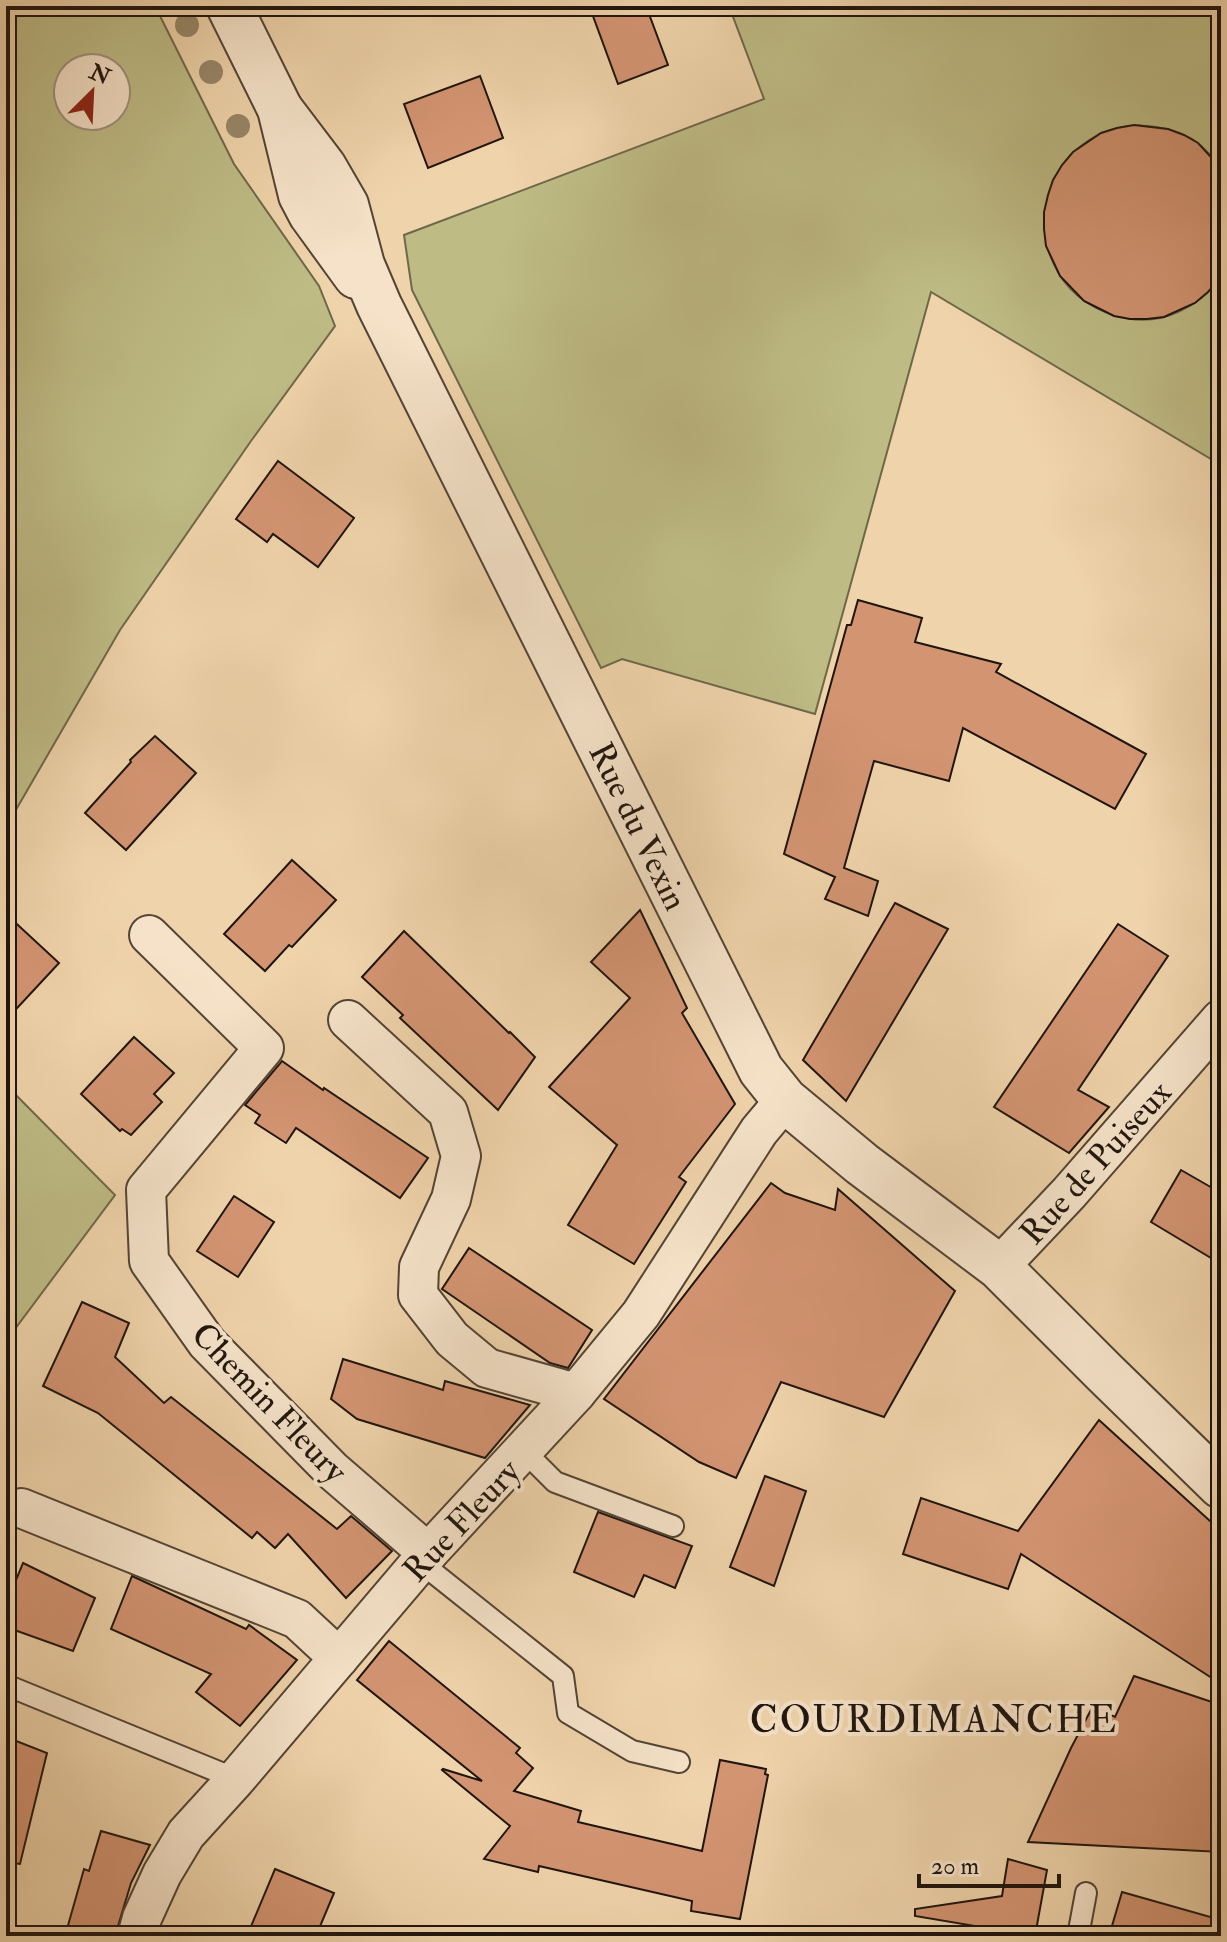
<svg xmlns="http://www.w3.org/2000/svg" width="1227" height="1942" font-family="'IM FELL Double Pica',serif">
  <style>
    .green { fill: #bebb85; stroke: #6e684a; stroke-width: 2; fill-rule: evenodd }
    .building { fill: #d39472; stroke: #1f150f; stroke-width: 2 }
    .lines { fill: none; stroke-linecap: round; stroke-linejoin: round }
    .service-casing { stroke: #534436; stroke-width: 24 }
    .minor-casing { stroke: #534436; stroke-width: 42 }
    .tertiary-casing { stroke: #534436; stroke-width: 48 }
    .service { stroke: #f5e2c8; stroke-width: 20 }
    .minor { stroke: #f5e2c8; stroke-width: 38 }
    .tertiary { stroke: #f5e2c8; stroke-width: 44 }
    .tree { fill: #978668 }
    .labels { text-anchor: middle; stroke-width: 8; stroke-linejoin: round; paint-order: stroke }
    .street-label { font-size: 34px; fill: #1f150f; stroke: #f5e2c8 }
    .quarter-label { font-size: 38px; letter-spacing: 2px; fill: #1f150f; stroke: #f5e2c8 }
  </style>
  <rect width="100%" height="100%" fill="#efd3aa"/>
  <filter id="stains"><feTurbulence type="fractalNoise" baseFrequency=".0025" numOctaves="4"/><feColorMatrix values="0 0 0 0 .2 0 0 0 0 .09 0 0 0 0 .02 0 0 0 .5 -.17"/></filter>
  <radialGradient id="worn" r=".72"><stop offset=".6" stop-color="#630" stop-opacity="0"/><stop offset="1" stop-color="#630" stop-opacity=".3"/></radialGradient>
  <g class="green">
    <path d="M6 6H155L234 164 319 286 335 326 251 441 120 630 6 827ZM116 68V116H68V68Z"/>
    <path d="M729 6H1221V168C1215 160 1208 152 1200 145 1188 135 1171 129 1156 127 1074 113 1018 202 1058 272 1072 297 1098 313 1126 318 1163 326 1200 306 1221 277V465L931 292 815 714 622 659 601 668 412 290 404 235 764 99Z"/>
    <polygon points="6,1085 115,1195 6,1341"/>
  </g>
  <g class="building">
    <polygon points="621,6 646,6 668,65 618,84 593,16"/>
    <polygon points="480,76 503,138 428,168 404,104"/>
    <polygon points="1134,125 1168,129 1184,135 1198,143 1221,168 1221,277 1208,292 1195,303 1164,317 1147,319 1130,319 1114,316 1084,301 1060,276 1046,246 1044,229 1044,212 1048,195 1053,180 1062,165 1073,152 1101,133 1117,128"/>
    <polygon points="278,461 354,518 318,567 273,534 267,542 236,519"/>
    <polygon points="858,600 922,618 915,642 1001,664 996,672 1146,754 1115,809 963,728 949,781 874,761 844,868 878,881 868,916 825,899 835,877 784,854 847,625 851,625"/>
    <polygon points="155,736 196,773 126,850 85,813 131,762 130,760"/>
    <polygon points="292,860 336,900 292,947 289,945 265,971 224,934"/>
    <polygon points="895,903 948,929 846,1101 803,1060"/>
    <polygon points="640,910 687,1008 682,1013 735,1104 679,1177 686,1182 634,1264 568,1225 617,1145 549,1087 630,998 591,962"/>
    <polygon points="6,914 59,963 6,1020"/>
    <polygon points="1118,924 1168,956 1078,1090 1109,1107 1069,1153 994,1107"/>
    <polygon points="404,931 509,1033 510,1032 535,1057 498,1110 400,1018 403,1015 362,977"/>
    <polygon points="134,1037 174,1073 154,1094 162,1102 131,1135 122,1129 120,1131 81,1094"/>
    <polygon points="282,1061 323,1090 324,1088 428,1158 400,1198 296,1128 286,1143 255,1123 260,1115 245,1105"/>
    <polygon points="1181,1170 1221,1193 1221,1264 1151,1222"/>
    <polygon points="771,1183 785,1193 835,1210 838,1189 955,1291 884,1417 781,1382 736,1478 699,1462 604,1399"/>
    <polygon points="234,1196 274,1222 238,1277 197,1251"/>
    <polygon points="469,1248 592,1330 568,1368 550,1363 442,1289"/>
    <polygon points="82,1302 129,1323 115,1357 164,1403 171,1397 337,1529 351,1516 392,1551 346,1598 288,1534 275,1548 257,1532 252,1538 98,1413 43,1386"/>
    <polygon points="343,1359 443,1390 445,1381 530,1405 485,1458 357,1419 331,1399"/>
    <polygon points="1099,1420 1221,1531 1221,1684 1021,1554 1008,1589 903,1554 921,1498 1018,1531"/>
    <polygon points="765,1476 806,1491 774,1586 730,1567"/>
    <polygon points="598,1512 692,1546 675,1588 644,1575 634,1597 574,1572"/>
    <polygon points="23,1563 95,1598 73,1651 6,1627 6,1604"/>
    <polygon points="132,1576 246,1629 249,1625 297,1660 240,1726 196,1692 211,1674 111,1629"/>
    <polygon points="389,1641 520,1748 516,1753 533,1768 514,1791 581,1811 578,1822 702,1851 720,1760 766,1769 765,1774 768,1775 740,1919 691,1911 692,1901 539,1866 538,1872 484,1859 510,1826 442,1770 443,1769 482,1781 357,1680"/>
    <polygon points="1134,1676 1221,1705 1221,1852 1028,1842 1071,1748 1093,1706 1115,1717"/>
    <polygon points="6,1737 47,1753 20,1864 6,1862"/>
    <polygon points="101,1831 150,1845 131,1883 115,1936 65,1936 84,1869 89,1871"/>
    <polygon points="1008,1859 1047,1870 1035,1936 915,1916 915,1909 1002,1896"/>
    <polygon points="275,1869 334,1893 316,1936 247,1936"/>
    <polygon points="1122,1892 1221,1920 1221,1936 1109,1936"/>
  </g>
  <g class="lines">
    <defs>
      <g id="service">
        <polyline points="524,1451 555,1482 673,1526"/>
        <polyline points="420,1562 563,1676 568,1713 632,1751 679,1762"/>
        <polyline points="6,1685 236,1779"/>
        <polyline points="1078,1936 1086,1893"/>
      </g>
      <g id="minor">
        <polyline points="149,935 264,1048 146,1190 149,1261 207,1343 333,1471 428,1553"/>
        <polyline points="348,1020 448,1112 461,1156 451,1199 419,1267 418,1295 452,1339 487,1368 576,1393"/>
        <polyline points="999,1267 1069,1193 1221,1019"/>
        <polyline points="21,1508 297,1619 339,1658"/>
        <polyline points="137,1936 142,1918 162,1874 186,1834 236,1779 428,1553 576,1393 641,1314 759,1131 785,1100"/>
      </g>
      <g id="tertiary">
        <polyline points="229,6 280,109 301,195 311,214 356,276"/>
        <polyline points="280,109 324,167 346,205 362,265 379,305 761,1070 785,1100 862,1164 999,1267 1105,1373 1221,1486"/>
      </g>
    </defs>
    <use href="#service" class="service-casing"/>
    <use href="#minor" class="minor-casing"/>
    <use href="#tertiary" class="tertiary-casing"/>
    <use href="#service" class="service"/>
    <use href="#minor" class="minor"/>
    <use href="#tertiary" class="tertiary"/>
  </g>
  <g class="tree">
    <circle cx="187" cy="25" r="12"/>
    <circle cx="211" cy="72" r="12"/>
    <circle cx="238" cy="126" r="12"/>
  </g>
  <g class="labels">
    <g class="street-label">
      <text transform="translate(639 826) rotate(64)" y="12">Rue du Vexin</text>
      <text transform="translate(1095 1162) rotate(-48)" y="12">Rue de Puiseux</text>
      <text transform="translate(270 1402) rotate(46)" y="12">Chemin Fleury</text>
      <text transform="translate(461 1520) rotate(-47)" y="12">Rue Fleury</text>
    </g>
    <g class="quarter-label">
      <text x="934" y="1732">COURDIMANCHE</text>
    </g>
  </g>
  <rect width="1227" height="1942" fill="none" stroke="#efd3aa" stroke-width="32"/>
  <rect x="8" y="8" width="1211" height="1926" fill="none" stroke="#1f150f" stroke-width="4"/>
  <rect x="16" y="16" width="1195" height="1910" fill="none" stroke="#1f150f" stroke-width="2"/>
  <g transform="translate(92 92) rotate(24)"><circle r="38" fill="#f5e2c8" stroke="#9f907e" stroke-width="2"/>
  <path d="M0-6L14 30L0 20L-14 30Z" fill="#8f2418"/>
  <text y="-12" font-size="22" font-weight="bold" text-anchor="middle" fill="#1f150f">N</text>
  </g>
  <path d="M919 1874v12h140v-12" fill="none" stroke="#1f150f" stroke-width="4"/>
  <text x="931" y="1874" font-size="24" fill="#1f150f" stroke="#f5e2c8" stroke-width="6" paint-order="stroke">20 m</text>
  <rect width="100%" height="100%" filter="url(#stains)"/>
  <rect width="100%" height="100%" fill="url(#worn)"/>
</svg>
